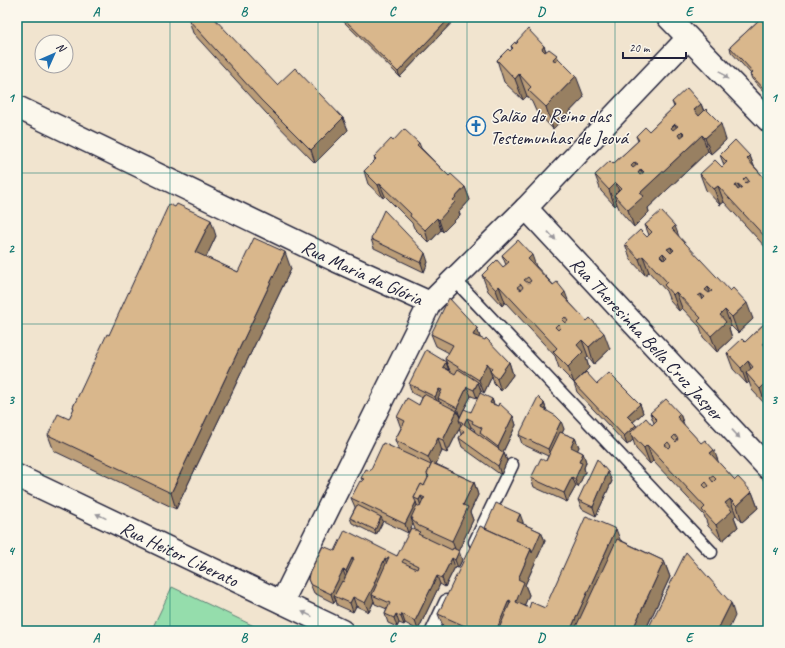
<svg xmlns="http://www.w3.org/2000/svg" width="785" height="648" font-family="Caveat,sans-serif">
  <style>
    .green { fill: #95ddac; stroke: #5c8074 }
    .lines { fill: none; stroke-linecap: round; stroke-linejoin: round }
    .lane-casing { stroke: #22223b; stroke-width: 15 }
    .street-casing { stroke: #22223b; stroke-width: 25 }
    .primary-casing { stroke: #22223b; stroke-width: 25 }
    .lane { stroke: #fbf7ec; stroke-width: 12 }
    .street { stroke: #fbf7ec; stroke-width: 22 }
    .primary { stroke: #fbf7ec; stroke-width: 22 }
    .wall { fill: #bb9d78; stroke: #22223b; fill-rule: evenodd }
    .shaded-wall { fill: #988062; stroke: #22223b }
    .building { fill: #d9b78c; stroke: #22223b; fill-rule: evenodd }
    .oneway { fill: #99979c }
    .grid { fill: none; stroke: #0f766e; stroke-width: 1; stroke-opacity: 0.55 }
    .labels { text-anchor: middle; stroke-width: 3; stroke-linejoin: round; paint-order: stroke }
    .poi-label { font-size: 19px; fill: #22223b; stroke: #fbf7ec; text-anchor: start }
    .street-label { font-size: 19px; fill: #22223b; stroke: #fbf7ec }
    .neatline { fill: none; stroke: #0f766e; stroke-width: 1.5 }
    .grid-label { font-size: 13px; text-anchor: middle; font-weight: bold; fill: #0f766e }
  </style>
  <rect width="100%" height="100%" fill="#f1e4cf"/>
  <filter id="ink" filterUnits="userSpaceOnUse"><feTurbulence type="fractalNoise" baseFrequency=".025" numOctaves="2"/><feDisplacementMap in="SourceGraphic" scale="8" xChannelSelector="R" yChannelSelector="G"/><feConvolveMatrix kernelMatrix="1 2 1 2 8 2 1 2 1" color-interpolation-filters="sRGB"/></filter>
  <g filter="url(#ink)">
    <polygon class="green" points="172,587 256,627 254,631 151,631"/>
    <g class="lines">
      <defs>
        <g id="lane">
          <polyline points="454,279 711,552"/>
          <polyline points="475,542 512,465"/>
          <polyline points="432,631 446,601"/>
        </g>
        <g id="street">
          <polyline points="668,17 768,120"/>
          <path id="s1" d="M17 107 337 261 430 303 282 602"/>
          <path id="s2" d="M526 208 768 468"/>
          <polyline points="430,303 526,208 688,38"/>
        </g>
        <g id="primary">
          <path id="s3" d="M17 476 342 631"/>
        </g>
      </defs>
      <use href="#lane" class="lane-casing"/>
      <use href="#street" class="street-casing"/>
      <use href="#primary" class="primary-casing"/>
      <use href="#lane" class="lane"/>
      <use href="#street" class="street"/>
      <use href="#primary" class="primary"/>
    </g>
    <g class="wall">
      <polygon points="339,17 457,17 400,77"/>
      <polygon points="753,17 768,17 768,96 752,79 750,74 751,74 731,52 730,47 758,21"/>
      <polygon points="189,20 277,85 343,118 348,130 315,163 266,113 193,33"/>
      <polygon points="517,41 544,46 546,51 557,55 558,59 584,97 553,129 536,111 532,102 527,96 523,100 504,82 497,60 510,51 512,49 511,46 517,43"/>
      <polygon points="672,102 701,104 704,111 726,140 711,154 708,151 648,208 649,212 634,227 620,211 617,204 615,206 601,191 595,175 613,164 638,141 636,136 649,131 674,107"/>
      <polygon points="393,141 419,143 421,148 449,176 465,187 470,200 459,212 460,215 443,232 441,230 429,243 414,228 412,223 385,196 383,198 368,184 364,171 375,160 374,157"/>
      <polygon points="720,155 750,156 754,166 768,182 768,250 724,202 720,205 706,190 700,174 722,167 724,165"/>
      <polygon points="645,225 678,236 753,319 738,333 731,326 729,328 732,338 717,352 703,337 700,327 682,308 679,311 670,301 666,291 649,272 645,275 631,260 625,244 647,237 649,235"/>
      <polygon points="216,236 206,257 238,272 291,269 176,509 54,451 48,435 69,419 74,409 73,407 109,335"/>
      <polygon points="371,239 428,262 424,272 374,248"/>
      <polygon points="502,255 536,266 570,303 610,349 594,364 588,356 586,358 589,368 574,383 559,368 555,356 505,302 502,306 488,291 482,275 503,267 506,265"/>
      <polygon points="768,320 768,403 766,405 752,390 749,382 747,384 733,369 727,353 745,342"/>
      <path d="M477 328 480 338 509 362 513 375 501 391 494 384 492 376 484 393 481 391 477 398 471 396 460 417V416V418L492 399 494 404 513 416 516 425 503 452 504 453 507 461 501 475 462 447 459 438 461 434 459 429 447 453 442 451 436 464 474 482 478 495 470 512 473 520 458 551 462 560 458 568 455 567 445 587 440 584 418 630 405 623 404 625 399 623 397 627 388 623 385 614 387 609 375 604 374 601 369 612 356 606 353 612 337 605 336 600 334 603 314 593 308 579 335 551 397 556 415 529 413 524 408 533 383 521 376 535 352 523 350 518 355 508V507L351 498 363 482 361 478 370 471 399 450 395 440 401 428 397 417 419 405 422 398 412 393 409 384 446 362 450 371 445 359 449 353 436 346 431 334ZM471 427 474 429 475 432 470 428Z"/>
      <polygon points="574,383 597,384 640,404 643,413 633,422 636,425 636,427 652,425 654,423 650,413 680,414 684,425 718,462 735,480 752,492 758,508 742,522 736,515 734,517 738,527 722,541 708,526 704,515 653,461 650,464 636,449 633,440 627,445 577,392"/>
      <polygon points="544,403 547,411 564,429 562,433 575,438 579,447 577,450 583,453 586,462 584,468 585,472 578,487 576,486 567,502 534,487 531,478 546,461 548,456 522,444 519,435"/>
      <polygon points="612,481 596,516 582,509 578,500"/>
      <polygon points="523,522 523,524 541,532 545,541 525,585 529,595 524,606 529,608 545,608 620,540 664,561 670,577 645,631 453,631 443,626 438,614 485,528"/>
    </g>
    <g class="shaded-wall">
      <polygon points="444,17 457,17 400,77 398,72 446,22"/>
      <polygon points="762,17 768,17 768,18 762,23 761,18"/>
      <polygon points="544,46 552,68 542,49"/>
      <polygon points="557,55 564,77 553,59"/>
      <polygon points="519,74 527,96 523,100 515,79"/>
      <polygon points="576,76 584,97 553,129 546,107"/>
      <polygon points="701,104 707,120 700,126 694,110"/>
      <polygon points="343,118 348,130 315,163 311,150"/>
      <polygon points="675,124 679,134 682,131 688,147 671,128"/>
      <polygon points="721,124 726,140 711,154 705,138"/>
      <polygon points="702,135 708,151 648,208 649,212 634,227 628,210 640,193"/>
      <polygon points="750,156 756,172 747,159"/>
      <polygon points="635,162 639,172 641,169 647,185 631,166"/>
      <polygon points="616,183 622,200 614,195 617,204 615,206 609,190"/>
      <polygon points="380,184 385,196 383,198 378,185"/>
      <polygon points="738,184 744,200 735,186"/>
      <polygon points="718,186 724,202 720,205 714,189"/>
      <polygon points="465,187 470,200 459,212 460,215 443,232 439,220 453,200"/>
      <polygon points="437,218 441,230 429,243 425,230"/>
      <polygon points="211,220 216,236 201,268 195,252"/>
      <polygon points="675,226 681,242 672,229"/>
      <polygon points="671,247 676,263 667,249"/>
      <polygon points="285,252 291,269 176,509 171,493"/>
      <polygon points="425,253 428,262 424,272 421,263"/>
      <polygon points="663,253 669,270 660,256"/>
      <polygon points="532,255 538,272 528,259"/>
      <polygon points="643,256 649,272 645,275 639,259"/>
      <polygon points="499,286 505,302 502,306 496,290"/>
      <polygon points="708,287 714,303 705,290"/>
      <polygon points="565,292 571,308 562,295"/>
      <polygon points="676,292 682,308 679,311 673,295"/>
      <polygon points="701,294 707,310 698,296"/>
      <polygon points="747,303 753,319 738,333 732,317"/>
      <polygon points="725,310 731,326 729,328 732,338 717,352 711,336 720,315"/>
      <polygon points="477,328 481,340 473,335"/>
      <polygon points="604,333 610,349 594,364 589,347"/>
      <polygon points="767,339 768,343 768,358 763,343"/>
      <polygon points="582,340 588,356 586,358 589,368 574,383 568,367 577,345"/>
      <polygon points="748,361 754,377 746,373 749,382 747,384 741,368"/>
      <polygon points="446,362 449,371 443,367"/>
      <polygon points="509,362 513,375 501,391 497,379"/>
      <polygon points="487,363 492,376 484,393 479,380"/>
      <polygon points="768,381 768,403 766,405 760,389"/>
      <polygon points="478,382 481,391 477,398 474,390"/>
      <polygon points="467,387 471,396 460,417 457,408"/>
      <polygon points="439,389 443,398 438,398 440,404 439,406 435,397"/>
      <polygon points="492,399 495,408 490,403"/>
      <polygon points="544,403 547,412 542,408"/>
      <polygon points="640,404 643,413 630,425 627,416"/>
      <polygon points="457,411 462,422 459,420 461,425 447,453 443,440"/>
      <polygon points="680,414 686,430 677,417"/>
      <polygon points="513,416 516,425 501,456 498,447"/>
      <polygon points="467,418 471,427 468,433 464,424"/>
      <polygon points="561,421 564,429 551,457 548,449"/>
      <polygon points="636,425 639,434 630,433 633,440 627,445 624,436"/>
      <polygon points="438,438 442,451 434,468 433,468 428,457"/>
      <polygon points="575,438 579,447 575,456 571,447"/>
      <polygon points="647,445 653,461 650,464 644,448"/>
      <polygon points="714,450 720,466 710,453"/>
      <polygon points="504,453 507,461 501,475 498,466"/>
      <polygon points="583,453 586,462 584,468 585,472 578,487 575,479 579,462"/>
      <polygon points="608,472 612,481 596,516 593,507"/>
      <polygon points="572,477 576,486 567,502 564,493"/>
      <polygon points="474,482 478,495 470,512 473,520 457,554 452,541 463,505"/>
      <polygon points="752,492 758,508 742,522 737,506"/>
      <polygon points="421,496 426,508 423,513 419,500"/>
      <polygon points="730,499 736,515 734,517 738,527 722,541 716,525 725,503"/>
      <polygon points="416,502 419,511 413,518 411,518 413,524 408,533 405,524"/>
      <polygon points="520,514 523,522 520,530 517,521"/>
      <polygon points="381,517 383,521 376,535 375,530"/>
      <polygon points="616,529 621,542 580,631 570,631"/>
      <polygon points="541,532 545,541 525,585 529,595 520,615 516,602 518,579 531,549"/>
      <polygon points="459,551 462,560 458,568 455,560"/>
      <polygon points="352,558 356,567 349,580 346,571"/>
      <polygon points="385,558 388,567 372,595 374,601 369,612 365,603 374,583"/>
      <polygon points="452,558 455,567 445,587 442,578"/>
      <polygon points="664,561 670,577 645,631 632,631"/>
      <polygon points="343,570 346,578 334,596 336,600 334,603 331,594"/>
      <polygon points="437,576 440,584 418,630 415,621"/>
      <polygon points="353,597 356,606 353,612 350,603"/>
      <polygon points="509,600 514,613 506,631 496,631"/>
      <polygon points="731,603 735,616 728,631 717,631"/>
      <polygon points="396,614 399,623 397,627 394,618"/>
      <polygon points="402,614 405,623 404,625 401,617"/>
    </g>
    <g class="building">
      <polygon points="192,17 213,17 277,85 295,68 343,118 311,150 261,100 189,20"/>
      <polygon points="342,17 441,17 446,22 398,72"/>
      <polygon points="756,17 762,17 761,18 763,22 768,18 768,93 750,74 753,72 730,47 759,20"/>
      <polygon points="528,29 544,46 542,49 545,52 549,49 557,55 553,59 555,62 558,58 576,76 546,107 528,90 531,87 519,74 515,79 497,60 508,49 510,51 513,48 511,46 515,42 516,44 518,42 517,41"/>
      <path d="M687 88 701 104 694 110 699 116 706 109 721 124 705 138 702 135 640 193 644 196 628 210 614 195 621 188 616 183 609 190 595 175 610 161 613 164 639 140 636 136 645 127 649 131 675 106 672 102ZM675 124 678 126 673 130 671 128ZM682 131 685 134 680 138 678 135ZM635 162 638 164 633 168 631 166ZM641 169 644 172 640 175 638 173Z"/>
      <polygon points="404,129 419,143 417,145 449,176 451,174 465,187 453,200 455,202 439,220 437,218 425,230 410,216 411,214 380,184 378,185 364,171 376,159 374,157 391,139 393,141"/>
      <path d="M735 140 750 156 747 159 768 182V240L718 186 714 189 700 174 715 160 722 167 727 162 720 155ZM746 177 749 181 746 183 743 180ZM738 184 742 187 738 190 735 186Z"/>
      <polygon points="169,204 175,207 177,204 211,220 195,252 238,272 254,238 285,252 171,493 48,435 58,414 69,419 74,408 73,407 107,334 109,335"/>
      <polygon points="384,210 425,253 421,263 371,239"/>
      <path d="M661 211 675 226 672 229 730 291 733 288 747 303 732 317 725 310 720 315 726 322 711 336 698 321 701 318 676 292 673 295 664 285 667 282 643 256 639 259 625 244 640 230 647 237 652 232 645 225ZM671 247 674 250 671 253 667 249ZM663 253 667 257 664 260 660 256ZM708 287 712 291 709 293 705 290ZM701 294 705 297 702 300 698 296Z"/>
      <path d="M518 240 532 255 528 259 553 285 557 282 565 292 562 295 587 321 590 318 604 333 589 347 582 340 577 345 583 352 568 367 553 352 557 348 499 286 496 290 482 275 497 260 503 267 509 262 502 255ZM528 277 531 281 528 283 524 280ZM521 284 523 287 521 290 517 287ZM565 317 568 321 565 323 562 320ZM558 324 561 327 558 330 555 327Z"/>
      <polygon points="449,298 477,328 473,335 485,340 486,338 509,362 497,379 490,371 492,369 487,363 479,380 445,359 453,345 431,334"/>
      <polygon points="768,320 768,341 767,339 763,343 765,346 768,343 768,381 760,389 746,373 753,367 748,361 741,368 727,353 742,339 745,342"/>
      <polygon points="426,350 446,362 443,367 455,374 458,369 478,382 474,390 467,387 457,408 438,398 442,390 439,389 435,397 409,384"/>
      <polygon points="586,372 597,384 609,373 640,404 627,416 636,425 624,436 574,383"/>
      <polygon points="480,393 492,399 490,403 498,406 499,403 513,416 498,447 480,433 482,428 472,423 473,421 467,418 464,424 504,453 498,466 459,438 464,431 459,428 463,423 459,420 464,409 471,412"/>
      <polygon points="424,394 457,411 443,440 438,438 428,457 395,440 405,421 397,417 407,398 419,405"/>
      <polygon points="538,397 544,403 542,408 556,416 561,421 548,449 519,435"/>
      <path d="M666 399 680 414 677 417 701 443 705 440 714 450 710 453 735 480 738 477 752 492 737 506 730 499 725 503 732 511 716 525 702 510 705 507 647 445 644 448 630 433 646 418 652 425 657 420 650 413ZM675 435 678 439 676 442 672 438ZM668 442 671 446 669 448 665 445ZM713 476 716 479 713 482 710 478ZM706 482 709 486 706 488 703 485Z"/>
      <polygon points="560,432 575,438 571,447 583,453 579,462 582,463 575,479 572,477 564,493 531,478 541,458 546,461"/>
      <polygon points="383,443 431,465 427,474 428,478 424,486 421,484 414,498 416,502 405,524 351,498 360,481 362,482 364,479 361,478 366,469 370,471"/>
      <polygon points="597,459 608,472 593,507 578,500"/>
      <polygon points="432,463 474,482 463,505 468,507 452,541 419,526 412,520 413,518 411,518 417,505 420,507 424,498 425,498 421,496 419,500 414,498 421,484 424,486 429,476 427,474"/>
      <polygon points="496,503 520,514 517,521 541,532 532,553 531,549 485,528"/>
      <polygon points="357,505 381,517 375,530 350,518"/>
      <polygon points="586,516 616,529 570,631 498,631 511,601 509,600 496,631 476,631 438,614 480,526 531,549 518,579 524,582 516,602 529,608 531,602 545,608"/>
      <path d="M411 528 420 532 418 534 452 550 453 548 459 551 455 560 452 558 442 578 437 576 415 621 402 614 401 617 396 614 394 618 385 614 390 603 372 595 389 557H388L387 559 385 558 379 572 374 583 375 584 365 603 353 597 350 603 334 596 342 581 343 582 354 559 352 558 346 571 343 570 331 594 310 584 308 579 309 574 323 546 335 551 345 530 397 556ZM404 559 418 566 417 569 402 562Z"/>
      <polygon points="617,539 664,561 632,631 574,631"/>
      <polygon points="686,552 731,603 717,631 647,631"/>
    </g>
    <defs><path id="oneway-solid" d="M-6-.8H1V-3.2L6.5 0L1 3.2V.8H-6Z"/></defs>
    <g class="oneway">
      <use href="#oneway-solid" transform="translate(724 75) rotate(46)"/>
      <use href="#oneway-solid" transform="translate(552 236) rotate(47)"/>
      <use href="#oneway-solid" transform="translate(736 434) rotate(47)"/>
      <use href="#oneway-solid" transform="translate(101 516) rotate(-154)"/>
      <use href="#oneway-solid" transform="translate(307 614) rotate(-154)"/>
    </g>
  </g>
  <path class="grid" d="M170 17V631M318 17V631M467 17V631M615 17V631M17 173H768M17 324H768M17 475H768"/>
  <defs>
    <symbol id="church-ring" viewBox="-11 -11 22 22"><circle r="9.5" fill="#fbf7ec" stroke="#1f6fb2" stroke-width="1.5"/><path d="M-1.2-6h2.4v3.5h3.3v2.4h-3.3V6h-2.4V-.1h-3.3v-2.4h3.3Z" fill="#1f6fb2"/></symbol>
  </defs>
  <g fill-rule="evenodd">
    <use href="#church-ring" x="465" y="115" width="22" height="22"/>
  </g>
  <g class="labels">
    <g class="poi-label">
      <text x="490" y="122">Salão do Reino das<tspan x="490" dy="22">Testemunhas de Jeová</tspan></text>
    </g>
    <g class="street-label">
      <text dy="7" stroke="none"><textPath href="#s1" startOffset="383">Rua Maria da Glória</textPath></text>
      <text dy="7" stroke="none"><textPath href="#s2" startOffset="178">Rua Theresinha Bella Cruz Jasper</textPath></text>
      <text dy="7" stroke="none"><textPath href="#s3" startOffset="180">Rua Heitor Liberato</textPath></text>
    </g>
  </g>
  <rect width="785" height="648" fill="none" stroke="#fbf7ec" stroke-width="44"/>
  <g transform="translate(54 54) rotate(45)"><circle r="19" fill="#fbf7ec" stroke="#a4a2a5"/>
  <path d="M0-3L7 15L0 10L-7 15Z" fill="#1f6fb2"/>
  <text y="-6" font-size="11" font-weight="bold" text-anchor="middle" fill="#22223b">N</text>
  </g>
  <path d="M623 52v6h63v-6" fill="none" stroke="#22223b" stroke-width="2"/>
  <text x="629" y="52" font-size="12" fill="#22223b" stroke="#fbf7ec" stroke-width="3" paint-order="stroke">20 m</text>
  <rect x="22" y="22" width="741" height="604" class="neatline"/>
  <g class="grid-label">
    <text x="96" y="16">A</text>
    <text x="244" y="16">B</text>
    <text x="392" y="16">C</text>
    <text x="541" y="16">D</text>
    <text x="689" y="16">E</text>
    <text x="11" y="102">1</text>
    <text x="774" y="102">1</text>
    <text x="11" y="253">2</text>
    <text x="774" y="253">2</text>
    <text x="11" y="404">3</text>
    <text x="774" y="404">3</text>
    <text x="11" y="555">4</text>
    <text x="774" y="555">4</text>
    <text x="96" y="642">A</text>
    <text x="244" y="642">B</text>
    <text x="392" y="642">C</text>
    <text x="541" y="642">D</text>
    <text x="689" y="642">E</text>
  </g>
</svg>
